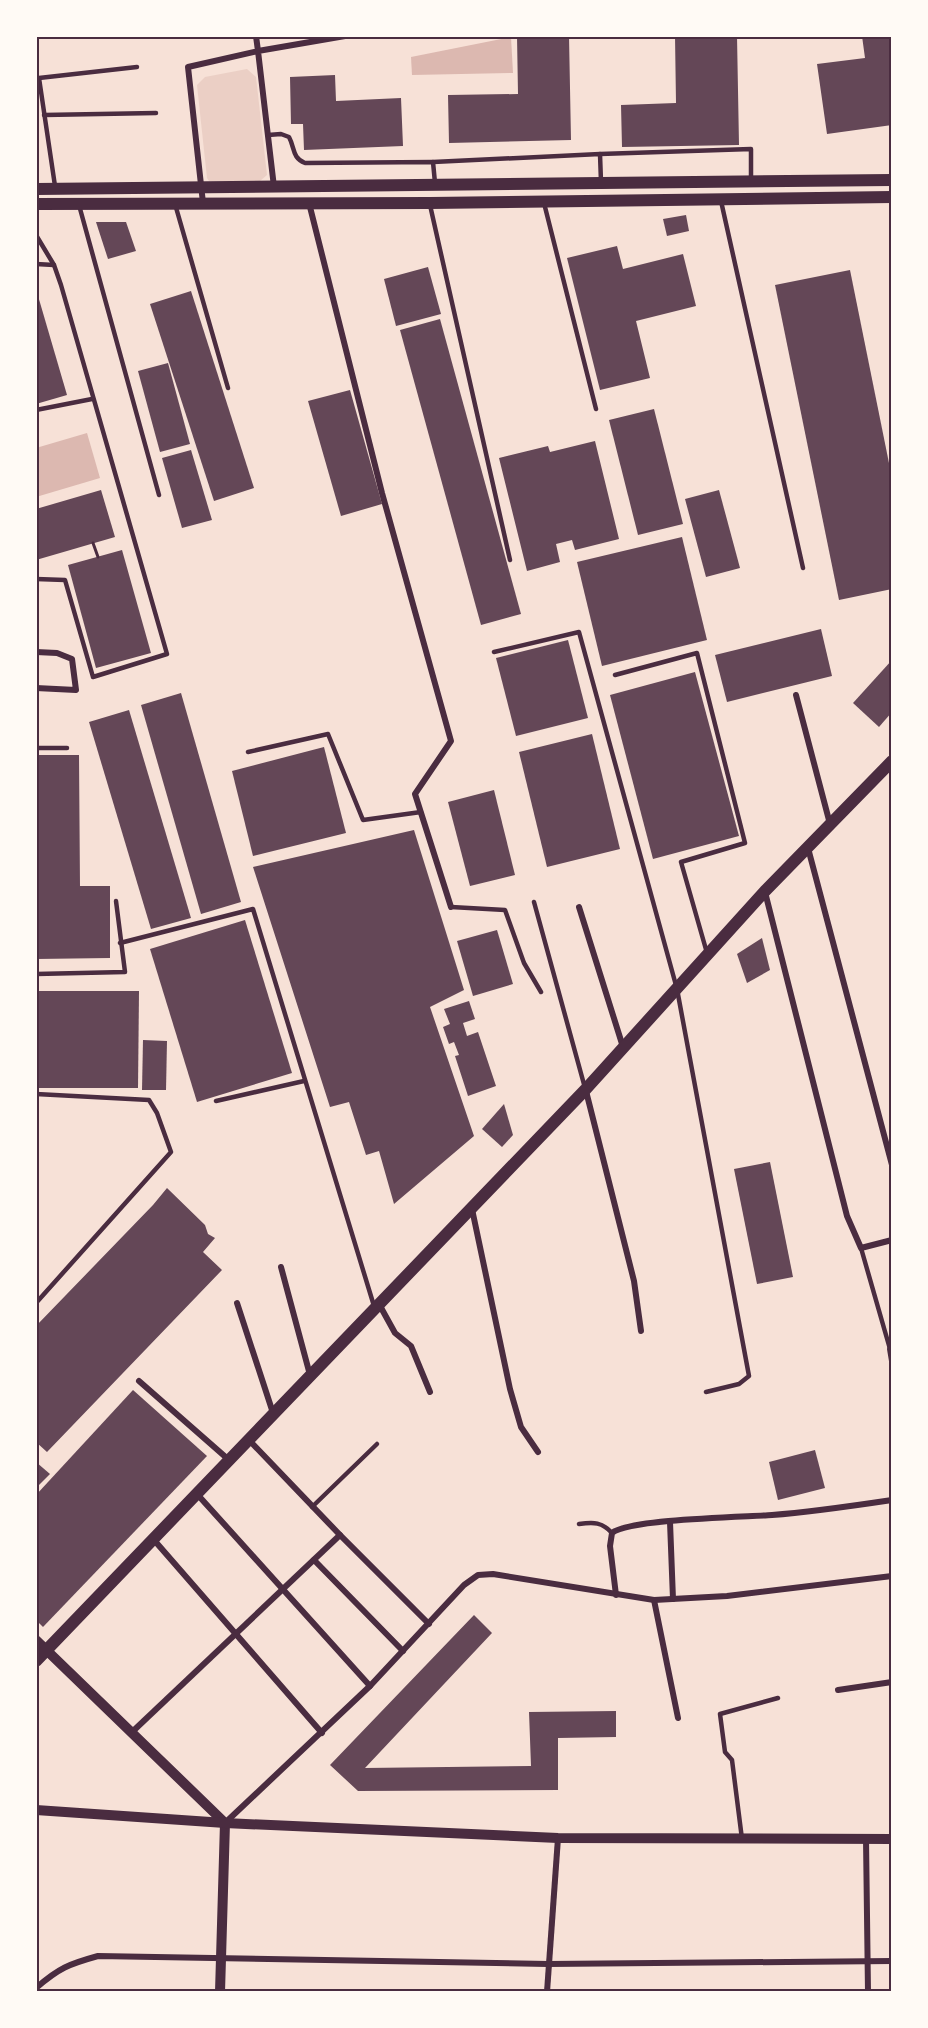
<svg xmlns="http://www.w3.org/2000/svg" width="928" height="2028" font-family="Lato,sans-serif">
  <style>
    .green { fill: #ebcfc5 }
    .water { fill: #dcb8b0 }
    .building { fill: #644757 }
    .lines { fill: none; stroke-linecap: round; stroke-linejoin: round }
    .path { stroke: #4a2c40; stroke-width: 3 }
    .service { stroke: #4a2c40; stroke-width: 4.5 }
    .minor { stroke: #4a2c40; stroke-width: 6 }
    .tertiary { stroke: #4a2c40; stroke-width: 10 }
    .secondary { stroke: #4a2c40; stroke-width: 12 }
    .neatline { fill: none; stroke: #4a2c40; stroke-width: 2 }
  </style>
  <rect width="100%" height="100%" fill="#f7e1d7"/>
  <polygon class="green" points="247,69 256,77 267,175 260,181 209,181 207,178 197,85 205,77"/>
  <g class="water">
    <polygon points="511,37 513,73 412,75 411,57"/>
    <polygon points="87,433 100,478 36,497 36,448"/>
  </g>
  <g class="building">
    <polygon points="517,36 569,36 571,140 449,143 448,95 518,94"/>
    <polygon points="675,36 737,36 739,145 622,147 621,105 676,103"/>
    <polygon points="862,36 892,36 892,125 827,134 817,64 865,58"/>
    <polygon points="335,75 336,101 401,98 403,146 304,150 303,124 291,124 290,77"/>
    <polygon points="686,215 689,231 667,236 663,219"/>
    <polygon points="96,222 126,222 136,251 108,259"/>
    <polygon points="617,246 623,269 683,254 696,306 636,321 650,378 600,390 567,258"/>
    <polygon points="428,267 441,314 396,326 384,279"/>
    <polygon points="850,270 892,478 892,589 839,600 775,285"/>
    <polygon points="36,289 67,395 36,404"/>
    <polygon points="191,291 254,488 214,501 150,304"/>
    <polygon points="440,319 521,614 481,625 400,330"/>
    <polygon points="168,363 190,444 160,452 138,371"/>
    <polygon points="350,390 382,504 341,516 308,401"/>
    <polygon points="654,409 683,524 638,535 609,420"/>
    <polygon points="595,441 619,539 575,550 572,540 556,544 560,562 527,571 499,458 548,446 550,452"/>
    <polygon points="191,450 212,520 182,528 162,458"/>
    <polygon points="101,490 115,537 36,560 36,509"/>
    <polygon points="719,490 740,568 706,577 685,499"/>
    <polygon points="682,537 707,640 602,666 577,562"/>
    <polygon points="122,550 151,653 96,668 68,565"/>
    <polygon points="821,629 832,676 727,702 715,655"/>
    <polygon points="568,640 588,718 516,736 496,658"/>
    <polygon points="892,660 892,712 879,727 853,703"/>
    <polygon points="695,672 739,836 653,859 610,695"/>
    <polygon points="181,693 241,902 201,914 141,705"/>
    <polygon points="129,710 191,918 151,929 89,722"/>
    <polygon points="592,734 620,849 547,867 519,752"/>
    <polygon points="324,747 346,833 253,856 232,771"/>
    <polygon points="36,755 79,755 80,886 110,886 110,958 36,959"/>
    <polygon points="494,790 515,875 470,886 448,802"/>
    <polygon points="414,830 464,990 430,1007 474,1136 394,1204 379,1151 366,1155 349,1102 330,1107 253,867"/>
    <polygon points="245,920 292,1073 197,1102 150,949"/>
    <polygon points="497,930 513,984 473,996 457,941"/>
    <polygon points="762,938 770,970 747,983 737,954"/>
    <polygon points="36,991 139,991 138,1088 36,1088"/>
    <polygon points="469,1001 475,1019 463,1023 467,1036 478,1032 496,1086 468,1096 455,1056 459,1055 454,1042 449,1044 443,1027 450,1024 444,1009"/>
    <polygon points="143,1040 167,1041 166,1090 142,1090"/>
    <polygon points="504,1104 513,1135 502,1147 482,1129"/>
    <polygon points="770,1162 793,1277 757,1284 734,1169"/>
    <polygon points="167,1188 205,1225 208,1234 215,1238 203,1252 222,1270 47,1452 36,1442 36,1326 153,1205"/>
    <polygon points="133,1390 207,1456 43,1627 36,1620 36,1495"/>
    <polygon points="815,1450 825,1488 778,1500 769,1462"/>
    <polygon points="36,1462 50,1474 36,1488"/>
    <polygon points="474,1615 492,1633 365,1768 531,1766 529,1712 616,1711 616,1737 558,1738 558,1790 358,1791 330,1765"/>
  </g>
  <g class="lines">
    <polyline class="path" points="93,543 98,557"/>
    <g class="service">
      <polyline points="44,115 156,113"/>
      <path d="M268 135 281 134 289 137C295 148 292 158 305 163L433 162 435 183"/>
      <polyline points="600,154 751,149 751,181"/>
      <polyline points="433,162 600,154 601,182"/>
      <polyline points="55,186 39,78 137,67"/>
      <polyline points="721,201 803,568"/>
      <polyline points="544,203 596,409"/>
      <polyline points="175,204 228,388"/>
      <polyline points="79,205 159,495"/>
      <polyline points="430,205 510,560"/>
      <polyline points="36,235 54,265 61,285 167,654 93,677 65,580 36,579"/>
      <polyline points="36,264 54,265"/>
      <polyline points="36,410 92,399"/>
      <polyline points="494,652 579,632 677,989 749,1376 739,1384 706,1392"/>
      <polyline points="615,675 697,653 745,843 681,862 707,953"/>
      <polyline points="36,748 67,748"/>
      <polyline points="248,752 328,734 363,820 421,812"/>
      <polyline points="534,902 585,1088"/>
      <polyline points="451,907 505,910 524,963 541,992"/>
      <polyline points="120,943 253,909 374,1306"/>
      <polyline points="36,974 125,972 116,901"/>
      <polyline points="36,1094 149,1100 157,1113 171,1152 36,1303"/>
      <polyline points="216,1101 304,1081"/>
      <polyline points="861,1248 890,1349"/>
      <polyline points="312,1507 377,1444"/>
      <path d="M579 1524C594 1522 602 1522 612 1533"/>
      <polyline points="742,1839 732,1760 725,1752 720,1714 778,1698"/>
    </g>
    <g class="minor">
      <polyline points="274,187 258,51 345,36"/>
      <polyline points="203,203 188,67 258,51 256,36"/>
      <polyline points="309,203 382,493 451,741 415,794 451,907"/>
      <polyline points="36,652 57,653 72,659 76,690 36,688"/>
      <polyline points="796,695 830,824"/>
      <polyline points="808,848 892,1165"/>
      <polyline points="765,892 847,1216 861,1248 892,1240"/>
      <polyline points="579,907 623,1047"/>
      <polyline points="586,1091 634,1281 641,1331"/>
      <polyline points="472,1209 510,1389 521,1427 538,1452"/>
      <polyline points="281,1267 310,1375"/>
      <polyline points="237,1303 273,1413"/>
      <polyline points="379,1304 395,1333 411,1346 430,1392"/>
      <polyline points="892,1348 890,1349 892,1361"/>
      <polyline points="139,1381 229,1460"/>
      <polyline points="249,1440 340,1535 429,1624"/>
      <polyline points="197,1494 370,1686"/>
      <polyline points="670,1522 673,1599"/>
      <polyline points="154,1540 322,1733"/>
      <polyline points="314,1560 403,1651"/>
      <path d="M616 1595 610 1546 612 1533C629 1519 743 1517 772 1515 812 1512 852 1506 892 1500"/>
      <polyline points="654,1600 678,1718"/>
      <polyline points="838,1690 892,1682"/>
      <polyline points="131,1733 340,1535"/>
      <polyline points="226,1822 370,1686 464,1585 478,1575 493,1574 654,1600 727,1596 892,1576"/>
      <polyline points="866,1839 868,1992"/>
      <path d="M36 1988C59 1968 69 1964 98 1956L548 1964 892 1961"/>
      <polyline points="547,1992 558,1838"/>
    </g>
    <g class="tertiary">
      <polyline points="36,1640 225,1823 220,1992"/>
      <polyline points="36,1810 225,1823 558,1838 892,1839"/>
    </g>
    <g class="secondary">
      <polyline points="36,189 892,180"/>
      <polyline points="36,204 430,203 892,197"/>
      <polyline points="36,1661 585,1090 765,891 892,761"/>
    </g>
  </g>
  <rect width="928" height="2028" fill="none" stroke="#fffaf5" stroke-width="75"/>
  <rect x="38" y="38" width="852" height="1952" class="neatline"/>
</svg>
